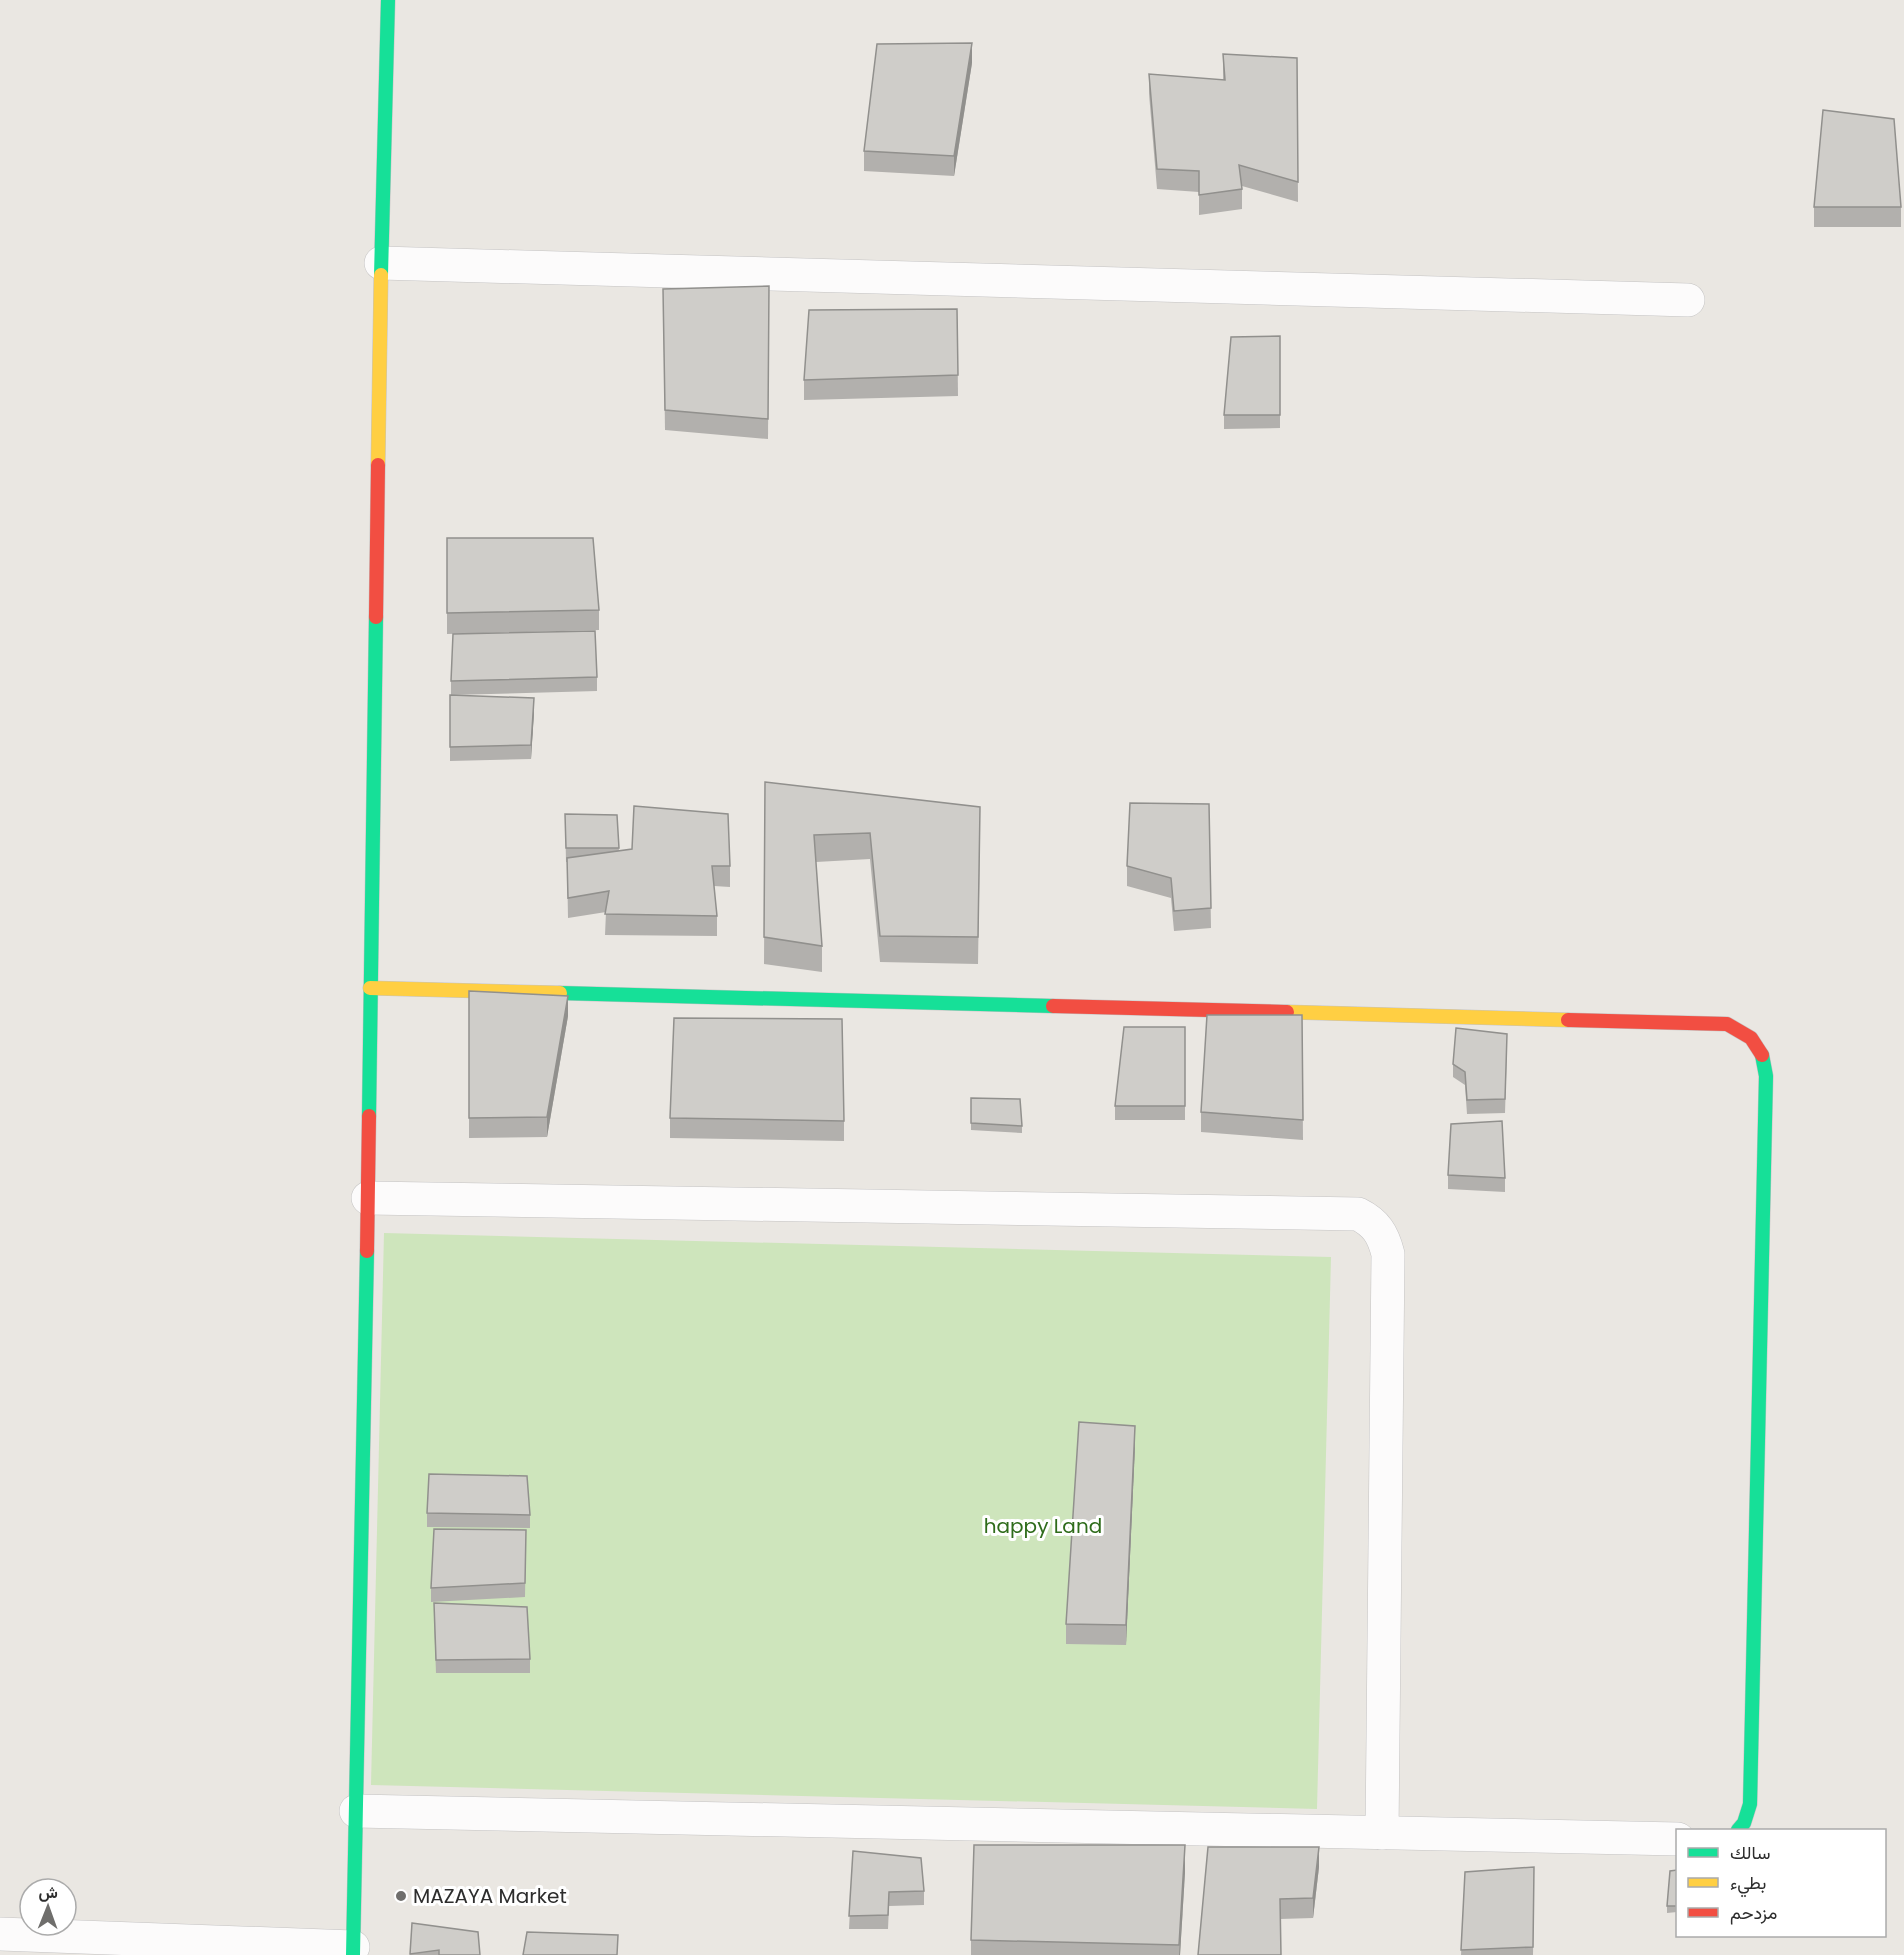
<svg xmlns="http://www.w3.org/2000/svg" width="1904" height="1955" font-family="Poppins,Vazirmatn,sans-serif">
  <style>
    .green { fill: #cee5bc }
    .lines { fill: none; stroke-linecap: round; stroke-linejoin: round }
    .street-casing { stroke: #c4c3c3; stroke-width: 34 }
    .fast-casing { stroke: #c4c3c3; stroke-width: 15 }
    .slow-casing { stroke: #c4c3c3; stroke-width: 15 }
    .jam-casing { stroke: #c4c3c3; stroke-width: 15 }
    .street { stroke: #fcfbfb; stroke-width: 33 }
    .fast { stroke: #16e098; stroke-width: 14 }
    .slow { stroke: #ffcf43; stroke-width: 14 }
    .jam { stroke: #f24e42; stroke-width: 14 }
    .wall { fill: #b2b0ad }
    .shaded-wall { fill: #91908d }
    .building { fill: #cfcdc9; stroke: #91908d; stroke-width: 1.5 }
    .poi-dot { fill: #6f6e6c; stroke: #fff; stroke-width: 2 }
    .labels { text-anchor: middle; stroke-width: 6; stroke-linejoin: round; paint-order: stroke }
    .park-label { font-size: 20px; fill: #2f6c1b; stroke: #fff }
    .poi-label { font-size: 20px; fill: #2d2d2d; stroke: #fff; text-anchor: start }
  </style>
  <rect width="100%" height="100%" fill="#eae7e2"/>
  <polygon class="green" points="384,1233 1331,1257 1317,1809 371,1785"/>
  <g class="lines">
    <defs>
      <g id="street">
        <polyline points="381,263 1688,300"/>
        <path d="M368 1198 1358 1214C1376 1223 1383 1234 1388 1254L1382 1833"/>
        <polyline points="356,1811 1678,1839"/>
        <polyline points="0,1934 353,1947"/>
      </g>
      <g id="fast">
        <polyline points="381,275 388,0"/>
        <polyline points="560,993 1053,1006"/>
        <polyline points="369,1116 376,617"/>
        <polyline points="1738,1830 1744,1823 1750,1804 1766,1076 1762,1055"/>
        <polyline points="353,1955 367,1251"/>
      </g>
      <g id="slow">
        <polyline points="378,465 381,275"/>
        <polyline points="370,988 560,993"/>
        <polyline points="1287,1012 1568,1020"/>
      </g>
      <g id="jam">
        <polyline points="376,617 378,465"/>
        <polyline points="1053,1006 1287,1012"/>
        <polyline points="1568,1020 1727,1024 1751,1038 1762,1055"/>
        <polyline points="367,1251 369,1116"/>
      </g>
    </defs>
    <use href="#street" class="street-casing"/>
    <use href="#fast" class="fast-casing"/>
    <use href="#slow" class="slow-casing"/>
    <use href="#jam" class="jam-casing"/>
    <use href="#street" class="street"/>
    <use href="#fast" class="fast"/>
    <use href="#slow" class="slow"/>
    <use href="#jam" class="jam"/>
  </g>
  <g class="wall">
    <polygon points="1223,54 1297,58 1298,202 1242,186 1242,209 1199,215 1199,192 1157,189 1149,94 1149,74 1223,80"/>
    <polygon points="972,63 954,176 864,171 864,151"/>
    <rect x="1814" y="207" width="87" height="20"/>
    <polygon points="769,286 768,439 665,430 663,289"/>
    <polygon points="957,309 958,396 804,400 804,380"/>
    <polygon points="1280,336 1280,428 1224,429 1224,415"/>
    <polygon points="447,538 599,610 599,630 447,634"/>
    <polygon points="597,677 597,691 451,695 451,681"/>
    <polygon points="450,695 534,712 531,759 450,761"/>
    <polygon points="765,782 980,834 978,964 880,962 870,859 816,862 822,946 822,972 764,964"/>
    <polygon points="1209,804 1211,928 1174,931 1171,898 1127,886 1127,866"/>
    <polygon points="565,814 617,815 619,851 730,866 730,887 714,886 717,916 717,936 605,935 606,912 568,918 567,862 566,862"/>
    <polygon points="469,991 568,1016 547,1137 469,1138"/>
    <polygon points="1302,1015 1303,1140 1201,1132 1201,1112"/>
    <polygon points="1185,1027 1185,1120 1115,1120 1115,1106"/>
    <polygon points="1507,1047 1505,1113 1467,1114 1465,1085 1453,1077 1453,1064"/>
    <polygon points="971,1098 1022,1126 1022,1133 971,1130"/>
    <polygon points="670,1118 844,1121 844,1141 670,1138"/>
    <polygon points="1448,1175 1505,1178 1505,1192 1448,1189"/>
    <polygon points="1135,1446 1126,1645 1066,1644 1066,1624"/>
    <polygon points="427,1513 530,1515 530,1528 427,1527"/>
    <polygon points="526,1530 525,1597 431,1602 431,1588"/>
    <polygon points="434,1617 530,1659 530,1673 436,1673"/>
    <polygon points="853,1851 924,1891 924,1905 889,1906 888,1929 849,1929"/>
    <polygon points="1319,1867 1313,1918 1280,1919 1198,1955"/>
    <polygon points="1534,1867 1533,1955 1461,1955 1465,1872"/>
    <polygon points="1677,1870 1677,1912 1667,1913 1667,1906"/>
    <polygon points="1185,1872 1180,1955 971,1955 971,1940"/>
    <polygon points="412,1923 480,1955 410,1955"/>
  </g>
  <g class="shaded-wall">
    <polygon points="972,43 972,63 954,176 954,156"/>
    <polygon points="534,698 534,712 531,759 531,745"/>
    <polygon points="568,996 568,1016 547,1137 547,1117"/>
    <polygon points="1135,1426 1135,1446 1126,1645 1126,1625"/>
    <polygon points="1185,1845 1185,1872 1180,1955 1179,1955"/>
    <polygon points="1319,1847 1319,1867 1313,1918 1313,1898"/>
  </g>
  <g class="building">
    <polygon points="972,43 954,156 864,151 877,44"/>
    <polygon points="1223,54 1297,58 1298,182 1239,165 1242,189 1199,195 1199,171 1157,169 1149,74 1225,80"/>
    <polygon points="1823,110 1894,119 1901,207 1814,207"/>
    <polygon points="769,286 768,419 665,410 663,289"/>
    <polygon points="957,309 958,375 804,380 809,310"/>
    <polygon points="1280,336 1280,415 1224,415 1231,337"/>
    <polygon points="447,538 593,538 599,610 447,613"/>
    <polygon points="595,631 597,677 451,681 453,634"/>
    <polygon points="450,695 534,698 531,745 450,747"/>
    <polygon points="765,782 980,807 978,937 880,936 870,833 814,835 822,946 764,937"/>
    <polygon points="1130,803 1209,804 1211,908 1174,911 1171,878 1127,866"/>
    <polygon points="634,806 728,814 730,866 712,866 717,916 605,914 609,891 568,898 567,858 632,849"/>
    <polygon points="565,814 617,815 619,848 566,848"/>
    <polygon points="469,991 568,996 547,1117 469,1118"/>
    <polygon points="1207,1015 1302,1015 1303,1120 1201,1112"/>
    <polygon points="674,1018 842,1019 844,1121 670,1118"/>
    <polygon points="1124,1027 1185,1027 1185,1106 1115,1106"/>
    <polygon points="1456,1028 1507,1034 1505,1099 1467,1100 1465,1072 1453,1064"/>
    <polygon points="971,1098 1020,1099 1022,1126 971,1123"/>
    <polygon points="1502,1121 1505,1178 1448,1175 1451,1124"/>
    <polygon points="1079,1422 1135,1426 1126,1625 1066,1624"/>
    <polygon points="429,1474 527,1476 530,1515 427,1513"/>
    <polygon points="434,1529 526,1530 525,1583 431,1588"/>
    <polygon points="434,1603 527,1607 530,1659 436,1660"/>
    <polygon points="974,1845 1185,1845 1179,1945 971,1940"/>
    <polygon points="1208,1847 1319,1847 1313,1898 1280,1899 1281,1955 1198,1955"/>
    <polygon points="853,1851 921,1858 924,1891 889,1892 888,1915 849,1916"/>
    <polygon points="1534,1867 1533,1947 1461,1950 1465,1872"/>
    <polygon points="1677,1870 1677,1906 1667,1906 1670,1871"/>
    <polygon points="412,1923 478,1932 480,1955 439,1955 439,1950 410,1954"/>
    <polygon points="527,1932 618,1935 617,1955 523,1955"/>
  </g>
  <circle class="poi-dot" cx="401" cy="1896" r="6"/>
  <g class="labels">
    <g class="park-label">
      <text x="1043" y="1533">happy Land</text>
    </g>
    <g class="poi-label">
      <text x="413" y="1903">MAZAYA Market</text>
    </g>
  </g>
  <rect x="1676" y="1829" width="210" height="108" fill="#ffffff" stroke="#ababab" stroke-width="1.5"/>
  <rect x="1688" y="1848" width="30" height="9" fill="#16e098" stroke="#ababab" stroke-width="1.5"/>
  <text x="1730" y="1859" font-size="18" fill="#2d2d2d">سالك</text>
  <rect x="1688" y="1878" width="30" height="9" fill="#ffcf43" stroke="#ababab" stroke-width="1.5"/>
  <text x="1730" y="1889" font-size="18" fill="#2d2d2d">بطيء</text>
  <rect x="1688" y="1908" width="30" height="9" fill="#f24e42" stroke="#ababab" stroke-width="1.5"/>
  <text x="1730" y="1919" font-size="18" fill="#2d2d2d">مزدحم</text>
  <g transform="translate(48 1907) rotate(1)"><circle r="28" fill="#ffffff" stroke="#ababab" stroke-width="1.5"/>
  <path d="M0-4.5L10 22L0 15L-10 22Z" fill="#6f6e6c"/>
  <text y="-9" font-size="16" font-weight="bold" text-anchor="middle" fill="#2d2d2d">ش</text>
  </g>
</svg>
